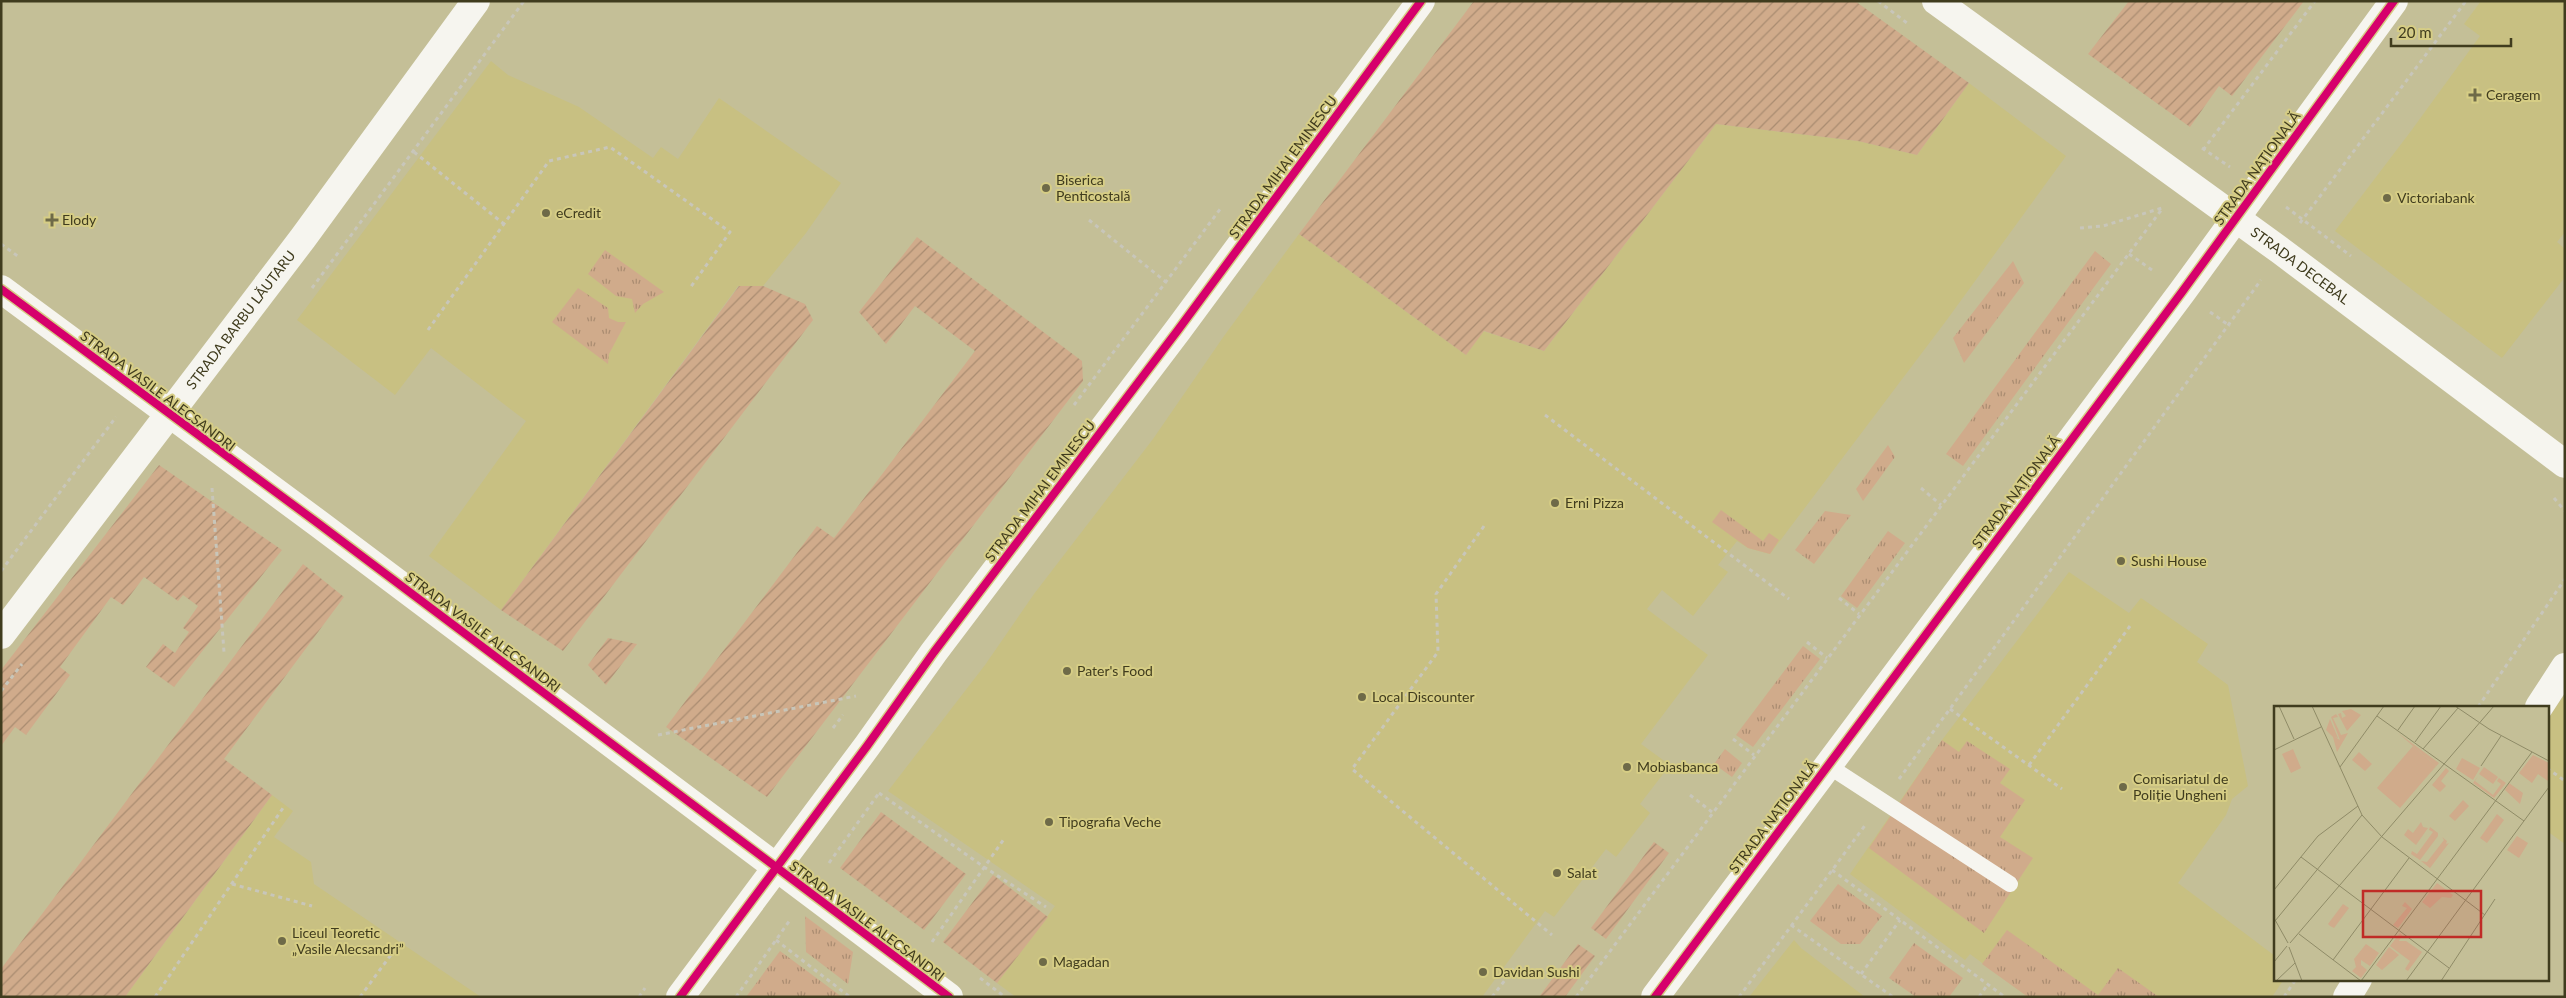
<svg xmlns="http://www.w3.org/2000/svg" width="2566" height="998" font-family="Lato,sans-serif">
  <style>
    .built { fill: #c8c082 }
    .grass { fill: url(#grass-tufts) }
    .garden { fill: url(#garden-furrows) }
    .lines { fill: none; stroke-linecap: round; stroke-linejoin: round }
    .path { stroke: #c8c6ba; stroke-width: 3; stroke-dasharray: 4 4; stroke-linecap: butt }
    .lane { stroke: #f6f5ef; stroke-width: 16 }
    .street { stroke: #f6f5ef; stroke-width: 28 }
    .secondary { stroke: #f6f5ef; stroke-width: 28 }
    .cycleway-casing { stroke: #d6cd85; stroke-width: 11 }
    .cycleway { stroke: #d6006c; stroke-width: 8 }
    .poi-dot { fill: #6e6a48; stroke: #d6cd85; stroke-width: 2 }
    .labels { text-anchor: middle; stroke-width: 4; stroke-linejoin: round; paint-order: stroke }
    .poi-label { font-size: 14px; fill: #403c1e; stroke: #d6cd85; text-anchor: start }
    .street-label { font-size: 14px; fill: #403c1e; stroke: #d6cd85 }
    .inset-road { fill: none; stroke: #8f8b67; stroke-width: 1 }
    .view { fill: #c02b26; fill-opacity: 0.15; stroke: #c02b26; stroke-width: 2.5 }
    .inset-edge { fill: none; stroke: #403c1e; stroke-width: 2.5 }
  </style>
  <defs>
    <pattern id="grass-tufts" width="24" height="20" patternUnits="userSpaceOnUse" patternTransform="scale(1.25)"><rect width="24" height="20" fill="#d0ab8b"/><path d="M3 7l-1-3M5 7V3M7 7l1-3M15 17l-1-3M17 17v-4M19 17l1-3" fill="none" stroke="#aa8c71"/></pattern>
    <pattern id="garden-furrows" width="10" height="10" patternUnits="userSpaceOnUse" patternTransform="scale(1.25)"><rect width="10" height="10" fill="#d0ab8b"/><path d="M-1 1l2-2M0 10L10 0M9 11l2-2" fill="none" stroke="#aa8c71"/></pattern>
  </defs>
  <rect width="100%" height="100%" fill="#c4bf97"/>
  <g class="built">
    <polygon points="2481,1 2565,1 2565,232 2557,242 2565,249 2565,277 2502,358 2335,231 2411,131 2480,36 2464,24"/>
    <polygon points="491,61 508,75 579,107 653,158 661,147 678,159 719,98 841,183 806,233 763,286 738,286 501,610 429,556 526,421 431,348 395,395 297,320"/>
    <polygon points="1969,83 2066,156 1946,321 1770,554 1748,548 1737,541 1718,565 1728,572 1693,616 1662,590 1647,609 1708,655 1641,744 1670,765 1640,804 1650,813 1616,857 1606,849 1554,917 1545,911 1482,997 1016,997 997,983 1055,906 888,791 985,665 1034,594 1153,439 1224,336 1299,234 1466,355 1483,331 1544,351 1716,124 1858,141 1917,155"/>
    <polygon points="2069,572 2129,613 2141,598 2208,644 2197,662 2228,685 2248,786 2232,799 2226,815 2178,883 2275,956 2275,979 2284,979 2272,997 2028,997 1970,954 1965,960 1850,874 1942,740"/>
    <polygon points="2565,694 2565,844 2547,831 2547,720"/>
    <polygon points="272,795 293,811 274,837 311,862 314,884 481,997 125,997"/>
    <polygon points="1794,940 1801,948 1865,997 1749,997"/>
  </g>
  <g class="grass">
    <polygon points="605,250 664,292 643,304 635,313 632,299 616,296 588,274"/>
    <polygon points="2095,251 2111,264 1963,466 1946,454"/>
    <polygon points="2013,261 2024,283 1964,363 1953,338"/>
    <polygon points="578,288 608,308 609,318 618,322 626,322 609,354 608,364 552,322"/>
    <polygon points="1888,445 1895,457 1863,501 1856,489"/>
    <polygon points="1721,510 1763,541 1769,533 1779,540 1770,554 1748,548 1712,522"/>
    <polygon points="1825,511 1851,515 1814,564 1795,550"/>
    <polygon points="1888,531 1905,543 1857,608 1841,596"/>
    <polygon points="1803,646 1820,659 1753,747 1736,735"/>
    <polygon points="1942,740 1959,752 1967,741 2010,769 2000,783 2025,800 2000,837 2033,858 1984,933 1869,848"/>
    <polygon points="1725,749 1742,763 1732,777 1714,764"/>
    <polygon points="1838,884 1882,916 1860,944 1841,944 1810,921"/>
    <polygon points="805,916 853,952 848,984 806,952"/>
    <polygon points="2007,930 2098,995 2118,968 2159,997 2028,997 1982,964"/>
    <polygon points="1914,943 1963,978 1949,997 1916,997 1889,978"/>
    <polygon points="780,951 842,997 746,997"/>
  </g>
  <g class="garden">
    <polygon points="1474,1 1855,1 1969,83 1917,155 1858,141 1716,124 1544,351 1484,331 1466,355 1299,234"/>
    <polygon points="2129,1 2304,1 2232,96 2219,86 2190,127 2088,54"/>
    <polygon points="917,237 1082,361 1083,381 767,797 666,727 817,526 834,538 975,351 915,306 886,344 859,312"/>
    <polygon points="739,286 763,286 805,304 813,320 563,651 501,610"/>
    <polygon points="159,465 282,550 174,687 146,667 163,644 175,653 189,632 183,628 198,606 183,595 178,601 144,577 123,605 111,597 60,667 70,675 26,735 15,727 1,746 1,670"/>
    <polygon points="303,564 344,597 224,759 272,795 125,997 1,997 1,969"/>
    <polygon points="608,638 637,644 606,685 588,665"/>
    <polygon points="881,812 966,874 924,930 840,868"/>
    <polygon points="1654,842 1669,853 1606,939 1591,928"/>
    <polygon points="993,875 1048,917 997,983 943,942"/>
    <polygon points="1578,944 1595,956 1565,997 1539,997"/>
  </g>
  <g class="lines">
    <g class="path">
      <polyline points="1878,1 1907,23"/>
      <polyline points="2202,148 2230,167"/>
      <polyline points="2203,150 2315,1"/>
      <polyline points="414,152 504,224"/>
      <polyline points="2286,207 2351,256"/>
      <polyline points="1089,220 1166,282"/>
      <polyline points="2300,223 2466,1"/>
      <polyline points="2080,228 2103,226 2162,208"/>
      <polyline points="1,244 19,257"/>
      <polyline points="2129,254 2155,272"/>
      <polyline points="312,288 524,1"/>
      <polyline points="2210,312 2230,326"/>
      <polyline points="428,330 549,161 610,147 730,232 690,288"/>
      <polyline points="1074,405 1221,208"/>
      <polyline points="1545,415 1789,599"/>
      <polyline points="212,488 224,652"/>
      <polyline points="1921,488 1941,505"/>
      <polyline points="2554,498 2565,511"/>
      <polyline points="1484,526 1436,594 1438,652 1352,769 1552,935"/>
      <polyline points="1,571 116,417"/>
      <polyline points="1839,598 1859,614"/>
      <polyline points="1807,642 1827,658"/>
      <polyline points="1,691 22,664"/>
      <polyline points="2478,707 2565,579"/>
      <polyline points="1950,709 2062,789"/>
      <polyline points="833,728 843,715"/>
      <polyline points="658,735 856,696"/>
      <polyline points="1733,739 1754,755"/>
      <polyline points="2029,765 2130,626"/>
      <polyline points="2547,768 2565,781"/>
      <polyline points="1899,779 2261,280"/>
      <polyline points="879,793 984,867 1046,907"/>
      <polyline points="1690,795 1712,812"/>
      <polyline points="829,863 879,793"/>
      <polyline points="1832,870 2005,997"/>
      <polyline points="232,884 312,906"/>
      <polyline points="1791,925 1893,997"/>
      <polyline points="776,940 850,997"/>
      <polyline points="932,942 1004,839"/>
      <polyline points="1861,974 1900,920"/>
      <polyline points="980,978 1005,997"/>
      <polyline points="155,997 283,808"/>
      <polyline points="360,997 393,952"/>
      <polyline points="639,997 645,988"/>
      <polyline points="736,997 790,920"/>
      <polyline points="1492,997 1515,967"/>
      <polyline points="1576,997 2162,209"/>
      <polyline points="1739,997 1866,824"/>
      <polyline points="1979,997 1988,984"/>
      <polyline points="2284,997 2296,979"/>
    </g>
    <polyline class="lane" points="1827,765 2010,884"/>
    <g class="street">
      <path id="s1" d="M1936 1 2281 251 2565 464"/>
      <polyline points="1,289 319,524 949,997"/>
      <path id="s2" d="M1 635 303 238 476 1"/>
      <polyline points="2539,707 2565,667"/>
      <polyline points="680,997 867,746 934,652 1178,330 1421,1"/>
      <polyline points="2347,997 2358,979"/>
    </g>
    <polyline class="secondary" points="1655,997 2182,292 2394,1"/>
    <defs>
      <g id="cycleway">
        <polyline points="1,289 319,524 949,997"/>
        <polyline points="680,997 867,746 934,652 1178,330 1421,1"/>
        <polyline points="1655,997 2182,292 2394,1"/>
      </g>
    </defs>
    <use href="#cycleway" class="cycleway-casing"/>
    <use href="#cycleway" class="cycleway"/>
  </g>
  <g class="poi-dot">
    <path d="M2472.5 87.5h5v5h5v5h-5v5h-5v-5h-5v-5h5z"/>
    <circle cx="1046" cy="188" r="5"/>
    <circle cx="2387" cy="198" r="5"/>
    <circle cx="546" cy="213" r="5"/>
    <path d="M49.5 212.5h5v5h5v5h-5v5h-5v-5h-5v-5h5z"/>
    <circle cx="1555" cy="503" r="5"/>
    <circle cx="2121" cy="561" r="5"/>
    <circle cx="1067" cy="671" r="5"/>
    <circle cx="1362" cy="697" r="5"/>
    <circle cx="1627" cy="767" r="5"/>
    <circle cx="2123" cy="787" r="5"/>
    <circle cx="1049" cy="822" r="5"/>
    <circle cx="1557" cy="873" r="5"/>
    <circle cx="282" cy="941" r="5"/>
    <circle cx="1043" cy="962" r="5"/>
    <circle cx="1483" cy="972" r="5"/>
  </g>
  <g class="labels">
    <g class="poi-label">
      <text x="2486" y="100">Ceragem</text>
      <text x="1056" y="185">Biserica<tspan x="1056" dy="16">Penticostală</tspan></text>
      <text x="2397" y="203">Victoriabank</text>
      <text x="556" y="218">eCredit</text>
      <text x="62" y="225">Elody</text>
      <text x="1565" y="508">Erni Pizza</text>
      <text x="2131" y="566">Sushi House</text>
      <text x="1077" y="676">Pater's Food</text>
      <text x="1372" y="702">Local Discounter</text>
      <text x="1637" y="772">Mobiasbanca</text>
      <text x="2133" y="784">Comisariatul de<tspan x="2133" dy="16">Poliție Ungheni</tspan></text>
      <text x="1059" y="827">Tipografia Veche</text>
      <text x="1567" y="878">Salat</text>
      <text x="292" y="938">Liceul Teoretic<tspan x="292" dy="16">„Vasile Alecsandri”</tspan></text>
      <text x="1053" y="967">Magadan</text>
      <text x="1493" y="977">Davidan Sushi</text>
    </g>
    <g class="street-label">
      <text transform="translate(1283 167) rotate(-54)" y="5">STRADA MIHAI EMINESCU</text>
      <text transform="translate(2257 168) rotate(-54)" y="5">STRADA NAȚIONALĂ</text>
      <text dy="5" stroke="none"><textPath href="#s1" startOffset="450">STRADA DECEBAL</textPath></text>
      <text dy="5" stroke="none"><textPath href="#s2" startOffset="396">STRADA BARBU LĂUTARU</textPath></text>
      <text transform="translate(158 391) rotate(37)" y="5">STRADA VASILE ALECSANDRI</text>
      <text transform="translate(1040 491) rotate(-53)" y="5">STRADA MIHAI EMINESCU</text>
      <text transform="translate(2016 492) rotate(-53)" y="5">STRADA NAȚIONALĂ</text>
      <text transform="translate(483 632) rotate(37)" y="5">STRADA VASILE ALECSANDRI</text>
      <text transform="translate(1773 817) rotate(-53)" y="5">STRADA NAȚIONALĂ</text>
      <text transform="translate(867 921) rotate(37)" y="5">STRADA VASILE ALECSANDRI</text>
    </g>
  </g>
  <g transform="translate(2274 706)">
    <rect width="275" height="275" fill="#c4bf97"/>
    <path d="M124 27 165 57 147 78 162 60ZM172 62 175 65 167 75 172 80 166 86 158 79ZM189 94 195 100 181 115 175 110ZM126 227 128 229 125 235H132L148 246 134 265 131 263 136 255 116 240Z" fill="#d0ab8b"/>
    <path d="M77 3 87 9 73 25 64 8 67 7 68 12 72 10 68 5ZM62 8 64 11 59 12 67 29 74 27 63 46 59 31 52 24 56 13 64 32 61 31 66 34 57 11ZM259 49 275 57 274 75 264 68 258 77 245 67ZM188 52 206 62 199 74 182 63ZM210 61 224 71 219 78 205 68ZM204 70 201 75 219 89 227 78 223 75 225 72 232 77 220 92 199 77ZM235 77 249 87 246 98 231 84ZM223 108 230 114 213 137 206 132ZM147 116 149 121 154 122 142 139 130 129 134 123 139 127ZM156 121 164 127V130L146 154 137 148 138 145 143 148 159 126 155 124ZM243 130 254 137 245 152 233 144ZM168 131 173 135 172 138 175 137 156 162 147 155 153 156 170 134ZM163 177 179 189 177 192 168 191 156 202 148 196ZM131 196 138 203 124 222 119 219 133 202 128 200ZM69 198 75 202 60 222 56 220 54 218ZM92 238 105 247 96 260 87 254V259L93 264 87 272 78 265 82 261 80 253ZM115 241 125 249 108 264 102 259Z" fill="#d0ab8b"/>
    <path d="M139 40 162 60 126 102 103 82ZM19 43 27 62 17 67 8 48ZM85 46 98 58 91 65 78 54Z" fill="#d0ab8b"/>
    <path class="inset-road" d="M5 0 20 33M38 0 88 109 108 131M181 0 215 23 275 55M103 10 250 115M124 24 141 0M141 36 167 0M149 43 184 2M0 44 47 21M207 60 227 30M66 61 110 0M108 131 211 209M27 151 175 262M0 184 44 130 84 100M0 212 14 237M1 215 88 109M25 228 87 275M16 237 220 0M15 241 28 275M59 254 135 152M0 256 13 240M2 275 21 257M87 275 258 46M132 275 275 81M167 275 221 193"/>
    <path class="view" d="M89 185H207V231H89Z"/>
    <rect width="275" height="275" class="inset-edge"/>
  </g>
  <rect width="2566" height="998" fill="none" stroke="#403c1e" stroke-width="5"/>
  <path d="M2391 38v8h120v-8" fill="none" stroke="#403c1e" stroke-width="2.5"/>
  <text x="2398" y="38" font-size="15" fill="#403c1e" stroke="#d6cd85" stroke-width="4" paint-order="stroke">20 m</text>
</svg>
